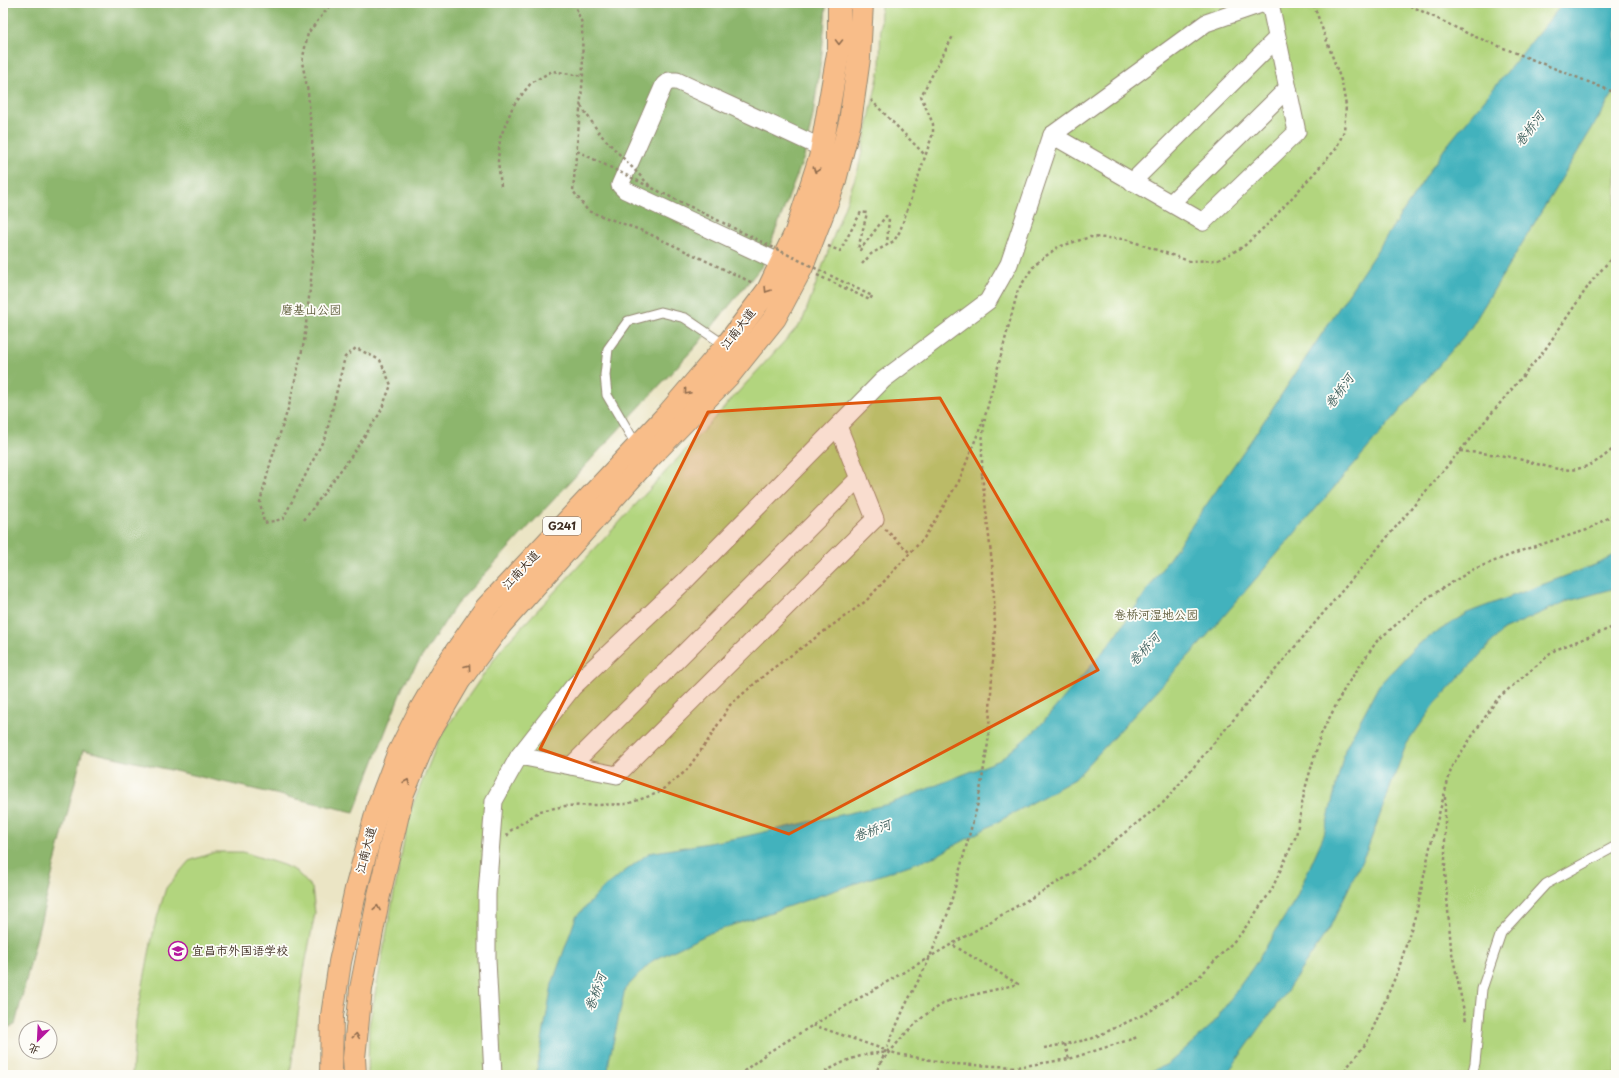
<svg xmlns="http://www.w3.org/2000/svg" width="1619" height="1078" font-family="'Playpen Sans','LXGW WenKai TC',sans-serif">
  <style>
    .green { fill: #b2d57e; stroke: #76804e }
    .forest { fill: #8db66d; stroke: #647046 }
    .water { fill: #42b2bd; stroke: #3e6e6e }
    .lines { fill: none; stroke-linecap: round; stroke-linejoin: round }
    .lane-casing { stroke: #938872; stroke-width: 11 }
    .street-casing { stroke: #938872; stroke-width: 19 }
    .highway-casing { stroke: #938872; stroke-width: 24 }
    .path { stroke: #938872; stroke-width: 2.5; stroke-dasharray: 3 3; stroke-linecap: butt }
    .lane { stroke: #fff; stroke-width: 9 }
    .street { stroke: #fff; stroke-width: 17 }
    .highway { stroke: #f8bd89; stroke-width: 22 }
    .path-bridge { stroke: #938872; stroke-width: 2.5; stroke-dasharray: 3 3; stroke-linecap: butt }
    .oneway { stroke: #906c4e }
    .marked { fill: #df570d; fill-opacity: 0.2; stroke: #df570d; stroke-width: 3; stroke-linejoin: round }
    .labels { text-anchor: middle; stroke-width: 3.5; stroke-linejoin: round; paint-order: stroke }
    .shield { fill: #fdfcf7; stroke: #75695f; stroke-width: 1 }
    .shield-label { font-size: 11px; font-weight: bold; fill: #3b2a1e }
    .park-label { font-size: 12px; fill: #5f5d3b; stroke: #fdfcf7 }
    .street-label { font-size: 12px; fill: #3b2a1e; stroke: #fdfcf7 }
    .poi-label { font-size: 12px; fill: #3b2a1e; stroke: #fdfcf7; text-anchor: start }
    .water-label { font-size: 13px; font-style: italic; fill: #3e605e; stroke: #fdfcf7 }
  </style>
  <rect width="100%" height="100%" fill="#fdfcf7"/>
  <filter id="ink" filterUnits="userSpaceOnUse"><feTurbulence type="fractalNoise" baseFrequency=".025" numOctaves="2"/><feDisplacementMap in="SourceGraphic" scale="8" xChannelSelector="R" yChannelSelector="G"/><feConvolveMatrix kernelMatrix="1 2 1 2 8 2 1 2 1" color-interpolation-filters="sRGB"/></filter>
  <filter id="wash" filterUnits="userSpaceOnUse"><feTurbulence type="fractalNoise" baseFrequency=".012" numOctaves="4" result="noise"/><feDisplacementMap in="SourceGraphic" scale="16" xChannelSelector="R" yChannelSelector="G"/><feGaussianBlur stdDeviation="0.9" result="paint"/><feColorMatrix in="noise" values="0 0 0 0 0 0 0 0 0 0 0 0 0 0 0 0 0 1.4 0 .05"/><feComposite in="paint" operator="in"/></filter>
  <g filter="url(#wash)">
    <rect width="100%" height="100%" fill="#ebe5c5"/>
    <g class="green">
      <polygon points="881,3 1616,3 1616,1075 368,1075 369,1026 409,814 440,737 502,648 618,524 802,322 858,170 880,68"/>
      <polygon points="215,852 243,852 283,865 296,871 312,888 315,913 304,970 290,1075 132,1075 136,1021 154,928 166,888 189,861"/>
    </g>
    <polygon class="forest" points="3,3 826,3 826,7 822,53 813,115 804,157 762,266 697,345 456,605 404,684 354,812 83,750 15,1025 3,1029"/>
    <g class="water">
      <polygon points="1563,3 1616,3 1616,89 1470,329 1199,645 1075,779 936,856 710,933 652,961 625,989 609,1061 608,1075 536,1075 552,984 576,917 604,887 649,853 738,838 889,804 1000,760 1038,728 1112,641 1254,436 1445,148"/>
      <polygon points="1616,554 1616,588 1565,602 1503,630 1435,704 1406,745 1367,850 1330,927 1286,992 1226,1075 1142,1075 1168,1064 1212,1025 1256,963 1295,900 1324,835 1345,749 1379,685 1418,644 1467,613 1600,563"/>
    </g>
  </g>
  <g filter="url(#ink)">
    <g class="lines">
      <defs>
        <g id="lane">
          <polyline points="637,446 607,395 605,375 608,349 628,321 661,312 685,318 726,346"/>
          <polyline points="1472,1075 1475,1063 1482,989 1501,933 1546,884 1616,846"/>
        </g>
        <g id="street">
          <polyline points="1052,135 1203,222 1297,132 1270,3"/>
          <polyline points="1132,182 1277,38"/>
          <polyline points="1171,203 1288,88"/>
          <polyline points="781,263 625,190 620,185 664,85 669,81 677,81 822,148"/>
          <polyline points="519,756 617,775 875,519 838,426"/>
          <polyline points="571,766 859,478"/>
          <polyline points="493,1075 487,960 487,894 494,801 519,756 573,687 685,581 883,380 988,301 1009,264 1052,135 1206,23 1264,3"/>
        </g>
        <g id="highway">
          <polyline points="331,1075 332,1016 340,962 356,889 378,807 398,754 419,712 444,669 486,608 668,414 726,346 768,290 796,232 820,158 839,48 839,3"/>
          <polyline points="355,1075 354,1058 361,989 379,895 403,793 427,736 459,681 501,624 649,458 730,374 775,318 802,267 834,184 850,122 859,58 862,3"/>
        </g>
      </defs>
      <use href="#lane" class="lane-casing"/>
      <use href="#street" class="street-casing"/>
      <use href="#highway" class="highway-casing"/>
      <g class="path">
        <polyline points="574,3 582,23 583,76 573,191 588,211 643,231 753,283"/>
        <polyline points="1405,3 1471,35 1616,93"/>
        <polyline points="871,100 925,155"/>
        <polyline points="501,186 498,161 500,138 513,106 531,83 552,71 583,76"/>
        <polyline points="828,246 840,251 861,212 867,213 858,249 860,250 886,216 889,218 887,244"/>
        <polyline points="1611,258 1616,262"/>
        <polyline points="862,264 871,254 894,241 900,231 933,133 933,124 921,96 953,36"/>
        <polyline points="817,275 870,300 872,296"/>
        <path d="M1460 451C1478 453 1497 454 1515 458 1559 469 1578 482 1616 446"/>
        <polyline points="982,475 982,442 985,418"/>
        <polyline points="304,520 352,455 380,413 391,385 380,360 356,348 345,357 326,435 283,519 264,523 260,502 271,461 289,406 304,342 311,280 316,188 308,92 302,62 308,33 332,3"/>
        <polyline points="885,529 910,553"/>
        <polyline points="1445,797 1445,872 1451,948 1466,1021"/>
        <polyline points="507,836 510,831 540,811 565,806 627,804 658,793 686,771 709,739 730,705 768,672 866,601 910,553 924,538 959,481 986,413 1018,290 1035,264 1058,247 1090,237 1125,239 1189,261 1218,260 1243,247 1270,222 1336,149 1344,131 1346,106 1342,83 1313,3"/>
        <polyline points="948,1001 1018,984 951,944"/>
        <polyline points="813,1025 897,1054 953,1064 1017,1067 1069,1059 1138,1037"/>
        <polyline points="1065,1044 1069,1059"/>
        <polyline points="1044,1048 1091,1039 1149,1012 1197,979 1240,935 1271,891 1296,836 1305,789 1321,734 1346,686 1377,641 1427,598 1474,569 1526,549 1587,530 1616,513"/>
        <polyline points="739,1075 767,1053 820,1021 1072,874 1165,801 1544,351 1591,282 1616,253"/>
        <path d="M820 1075C843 1061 864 1051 892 1053"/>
        <polyline points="1341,1075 1367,1042 1398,971 1417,910 1430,847 1452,766 1498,698 1555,650 1616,626"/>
      </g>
      <use href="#lane" class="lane"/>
      <use href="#street" class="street"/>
      <use href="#highway" class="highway"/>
      <g class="path-bridge">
        <polyline points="581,106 600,134 651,187"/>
        <polyline points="577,151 872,296"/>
        <polyline points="881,1063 903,1036 925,1015 948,1001"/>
        <polyline points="875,1075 905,1006 927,964 948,913 978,803 988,743 995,626 993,572 982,475"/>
      </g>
    </g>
    <defs><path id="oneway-chevron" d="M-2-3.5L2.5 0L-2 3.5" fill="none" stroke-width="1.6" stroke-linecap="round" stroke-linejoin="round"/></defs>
    <g class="oneway">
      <use href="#oneway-chevron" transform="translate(839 42) rotate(91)"/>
      <use href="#oneway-chevron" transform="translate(816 170) rotate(108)"/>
      <use href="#oneway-chevron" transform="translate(767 290) rotate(122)"/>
      <use href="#oneway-chevron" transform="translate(687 392) rotate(130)"/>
      <use href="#oneway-chevron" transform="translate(468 667) rotate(-53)"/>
      <use href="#oneway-chevron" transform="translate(407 782) rotate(-67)"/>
      <use href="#oneway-chevron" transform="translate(377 908) rotate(-79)"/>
      <use href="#oneway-chevron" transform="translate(356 1036) rotate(-84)"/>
    </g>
  </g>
  <path class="marked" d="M940 398 1098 670 789 834 540 749 708 412Z"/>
  <defs>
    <symbol id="school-ring" viewBox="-11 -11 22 22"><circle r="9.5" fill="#fdfcf7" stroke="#b5179e" stroke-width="1.5"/><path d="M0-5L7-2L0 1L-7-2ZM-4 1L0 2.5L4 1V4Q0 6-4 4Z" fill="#b5179e"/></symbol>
  </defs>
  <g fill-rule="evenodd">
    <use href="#school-ring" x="167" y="940" width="22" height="22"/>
  </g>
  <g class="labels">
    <rect class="shield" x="543" y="517" width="38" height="18" rx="3"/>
    <g class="shield-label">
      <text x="562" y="530">G241</text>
    </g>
    <g class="park-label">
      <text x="311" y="314">磨基山公园</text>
      <text x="1156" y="619">卷桥河湿地公园</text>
    </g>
    <g class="street-label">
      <text transform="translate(738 329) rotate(-52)" y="4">江南大道</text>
      <text transform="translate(521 570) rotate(-47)" y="4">江南大道</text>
      <text transform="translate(366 850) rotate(-75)" y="4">江南大道</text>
    </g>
    <g class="poi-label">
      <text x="192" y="955">宜昌市外国语学校</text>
    </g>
    <g class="water-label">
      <text transform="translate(1529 129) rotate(-53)" y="5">卷桥河</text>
      <text transform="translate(1339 391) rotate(-54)" y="5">卷桥河</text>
      <text transform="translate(1144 649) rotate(-47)" y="5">卷桥河</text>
      <text transform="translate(872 830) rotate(-20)" y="5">卷桥河</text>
      <text transform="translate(595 992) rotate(-70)" y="5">卷桥河</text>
    </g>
  </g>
  <rect width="1619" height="1078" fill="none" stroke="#fdfcf7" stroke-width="16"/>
  <g transform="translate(38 1040) rotate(204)"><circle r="19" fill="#fdfcf7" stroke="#afa8a0"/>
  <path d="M0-3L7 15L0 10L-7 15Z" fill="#b5179e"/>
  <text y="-6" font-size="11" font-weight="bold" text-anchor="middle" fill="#3b2a1e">北</text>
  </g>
</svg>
